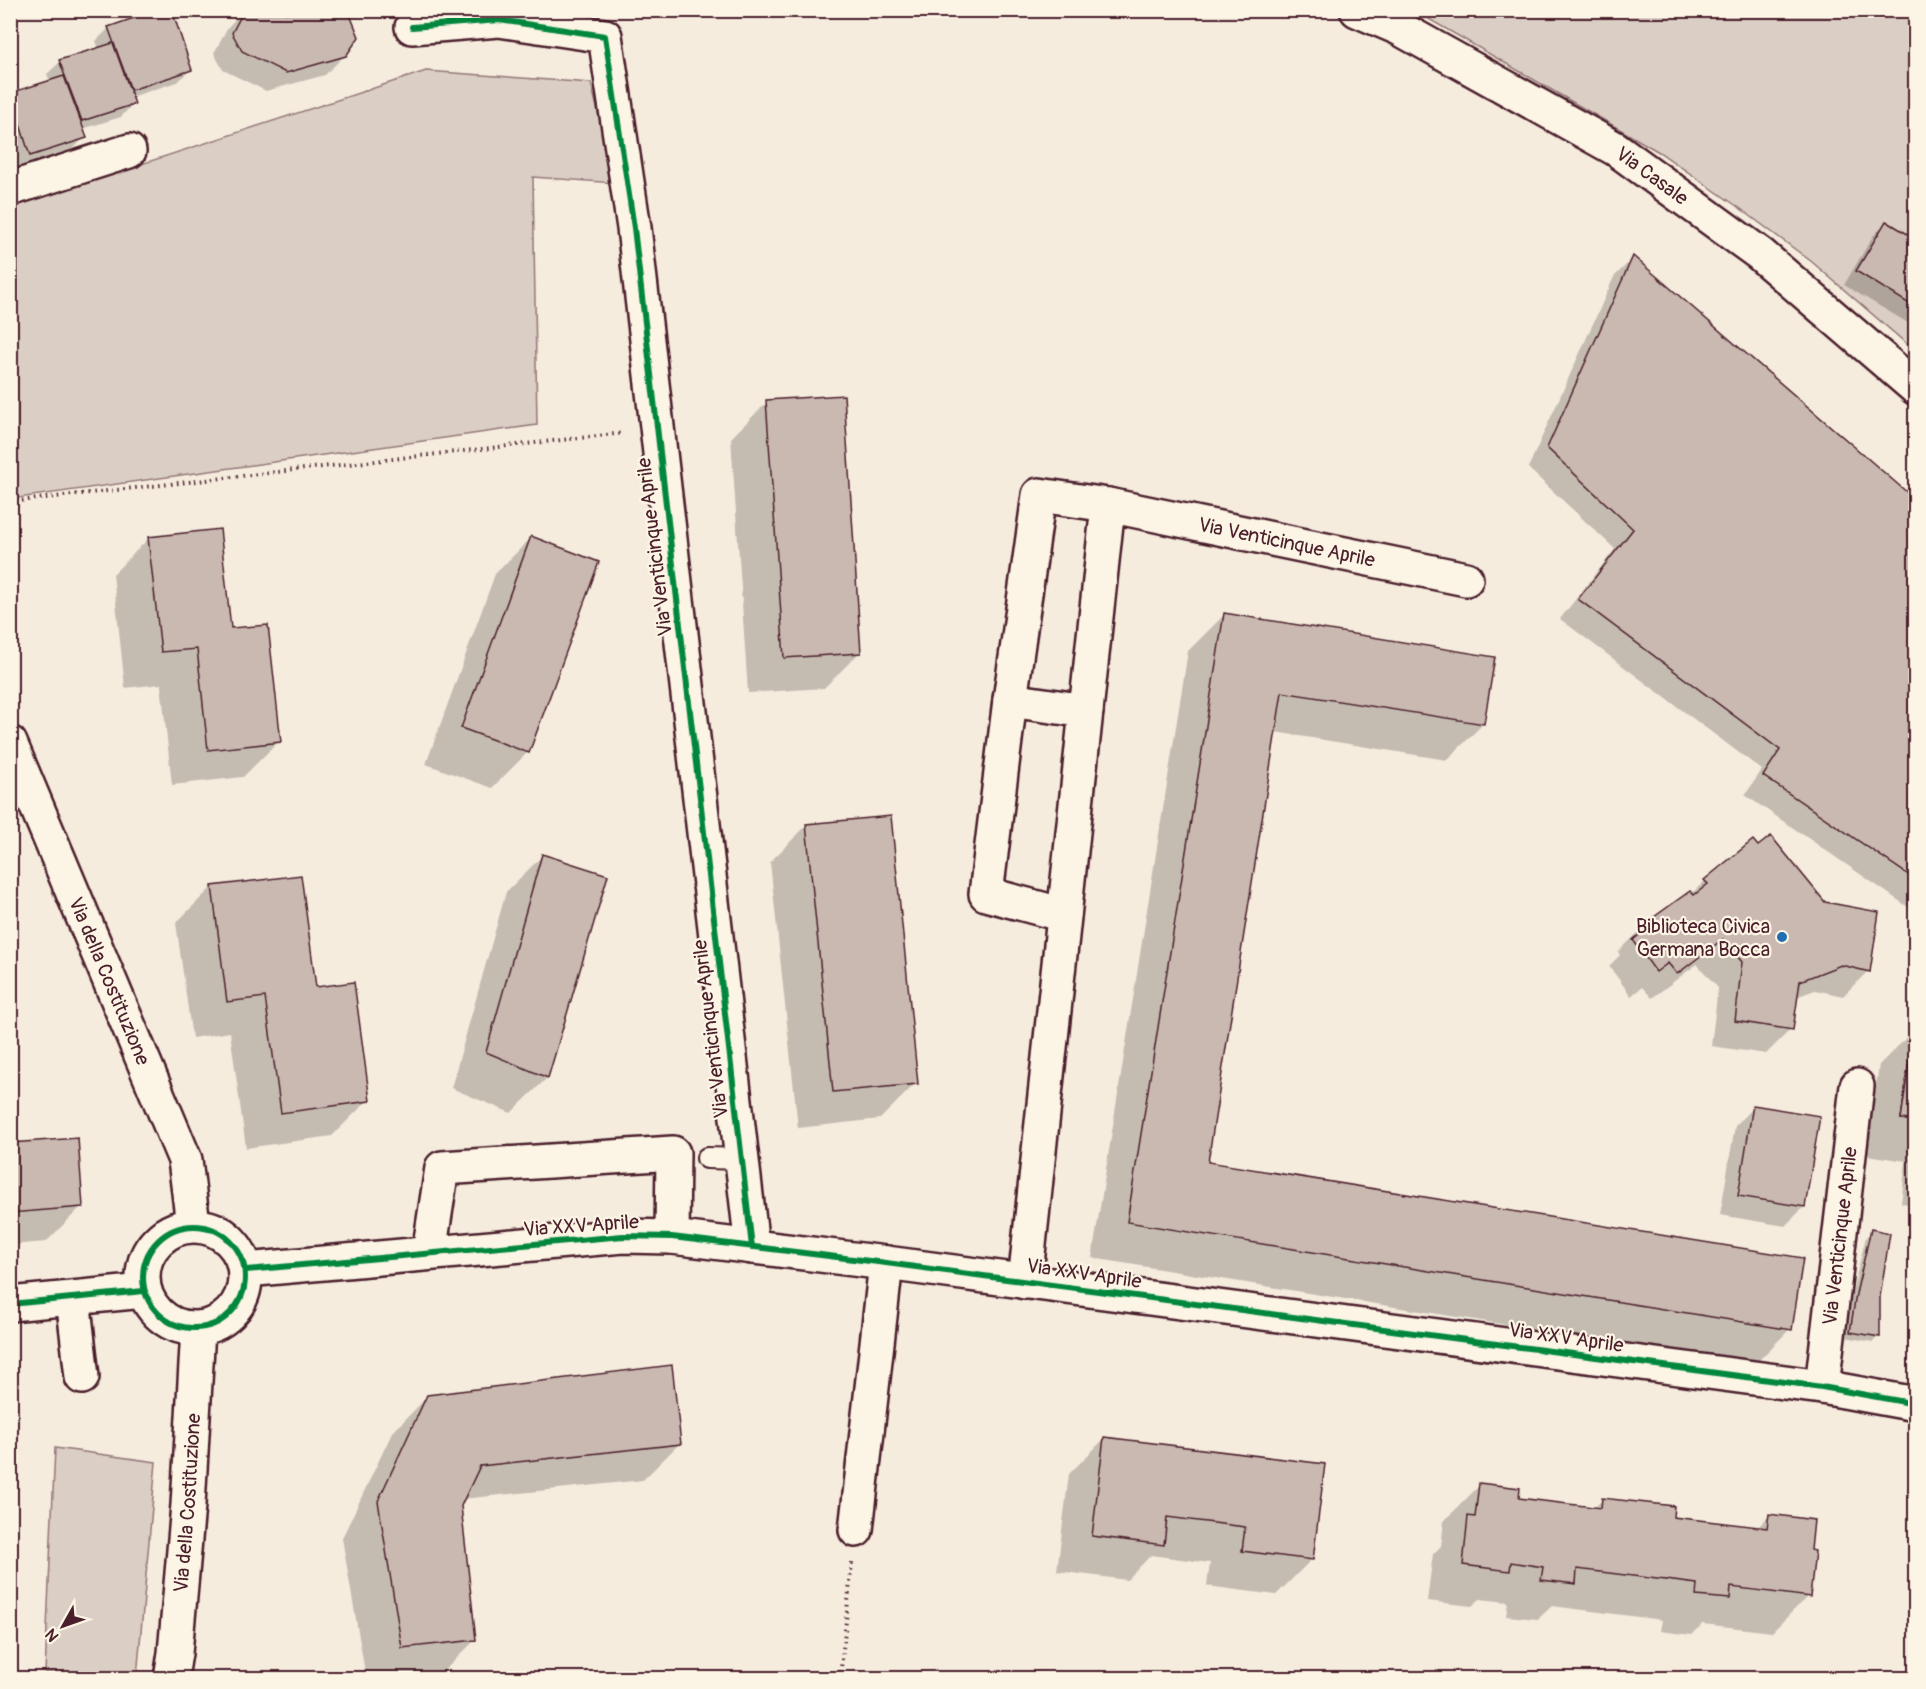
<svg xmlns="http://www.w3.org/2000/svg" width="1926" height="1689" font-family="Pangolin,sans-serif">
  <style>
    .green { fill: #dbcec4; stroke: #927678; stroke-width: 1.5 }
    .shadow { fill: #0003 }
    .building { fill: #cab9b1; stroke: #4a1f2b; stroke-width: 1.5 }
    .lines { fill: none; stroke-linecap: round; stroke-linejoin: round }
    .service-casing { stroke: #4a1f2b; stroke-width: 24 }
    .minor-casing { stroke: #4a1f2b; stroke-width: 38 }
    .primary-casing { stroke: #4a1f2b; stroke-width: 38 }
    .path { stroke: #4a1f2b; stroke-width: 4; stroke-dasharray: 1.5 4.5; stroke-linecap: butt }
    .service { stroke: #fcf5e5; stroke-width: 20 }
    .minor { stroke: #fcf5e5; stroke-width: 33 }
    .primary { stroke: #fcf5e5; stroke-width: 33 }
    .cycleway-casing { stroke: #fcf5e5; stroke-width: 10 }
    .cycleway { stroke: #00873e; stroke-width: 6 }
    .poi-dot { fill: #1f6fb2; stroke: #fcf5e5; stroke-width: 2 }
    .labels { text-anchor: middle; stroke-width: 4.5; stroke-linejoin: round; paint-order: stroke }
    .street-label { font-size: 20px; fill: #4a1f2b; stroke: #fcf5e5 }
    .poi-label { font-size: 20px; fill: #4a1f2b; stroke: #fcf5e5; text-anchor: end }
  </style>
  <rect width="100%" height="100%" fill="#f5ecde"/>
  <filter id="ink" filterUnits="userSpaceOnUse"><feTurbulence type="fractalNoise" baseFrequency=".0167" numOctaves="2"/><feDisplacementMap in="SourceGraphic" scale="12" xChannelSelector="R" yChannelSelector="G"/><feConvolveMatrix kernelMatrix="1 2 1 2 8 2 1 2 1" color-interpolation-filters="sRGB"/></filter>
  <g filter="url(#ink)">
    <g class="green">
      <polygon points="1415,11 1915,11 1915,351 1812,262 1741,209 1659,152"/>
      <polygon points="426,71 591,83 615,183 533,177 537,425 11,499 10,207"/>
      <polygon points="55,1448 156,1462 137,1677 45,1673"/>
    </g>
    <g class="shadow">
      <polygon points="244,10 345,55 325,75 266,91 223,70 214,53 228,27"/>
      <polygon points="109,28 190,70 177,82 131,97 133,104 121,117 82,129 85,137 72,150 17,168 10,148 10,95 50,82 47,74 60,62 99,49 96,41"/>
      <polygon points="1886,223 1916,240 1916,316 1908,323 1844,285 1873,236"/>
      <polygon points="1633,258 1916,502 1916,910 1908,907 1745,795 1762,770 1560,619 1615,549 1528,468 1614,277"/>
      <polygon points="767,402 860,652 824,688 748,693 731,438"/>
      <polygon points="149,538 230,630 279,741 243,777 172,785 161,684 125,688 113,574"/>
      <polygon points="531,538 528,752 492,788 426,764 495,574"/>
      <polygon points="1224,615 1483,724 1447,760 1275,732 1206,1163 1790,1329 1754,1365 1092,1258 1188,651"/>
      <polygon points="806,826 916,1083 880,1119 798,1128 770,862"/>
      <polygon points="1753,842 1868,971 1843,996 1815,990 1796,997 1791,1029 1766,1054 1711,1046 1718,988 1697,964 1652,998 1642,987 1631,996 1609,966 1620,955 1618,952 1644,927 1691,894 1705,881"/>
      <polygon points="542,856 606,876 547,1078 511,1113 451,1088 506,892"/>
      <polygon points="212,887 315,989 368,1100 332,1136 246,1148 230,1032 192,1038 176,923"/>
      <polygon points="1915,1029 1916,1029 1916,1205 1901,1203 1906,1161 1866,1155 1879,1065"/>
      <polygon points="1754,1107 1804,1207 1785,1226 1720,1215 1735,1126"/>
      <polygon points="10,1144 82,1206 46,1242 10,1245"/>
      <polygon points="1872,1231 1879,1297 1879,1336 1873,1342 1845,1337 1850,1301 1866,1237"/>
      <polygon points="428,1396 679,1444 643,1480 462,1499 459,1506 475,1640 439,1676 410,1678 366,1678 342,1538 392,1433"/>
      <polygon points="1105,1438 1312,1559 1276,1595 1207,1586 1210,1563 1151,1555 1127,1580 1057,1571 1069,1474"/>
      <polygon points="1480,1485 1517,1500 1593,1509 1603,1499 1671,1519 1757,1528 1769,1516 1808,1596 1772,1632 1703,1624 1692,1635 1660,1631 1662,1620 1552,1606 1538,1619 1506,1616 1508,1602 1480,1599 1472,1606 1427,1601 1433,1554 1441,1546 1444,1521"/>
    </g>
    <g class="building">
      <polygon points="157,10 172,10 192,70 131,90 108,27"/>
      <polygon points="244,10 283,10 286,13 292,10 348,10 359,37 346,56 286,73 242,51 232,33"/>
      <polygon points="113,43 135,104 82,121 59,60"/>
      <polygon points="64,76 87,138 30,156 10,93"/>
      <polygon points="1886,221 1916,239 1916,308 1856,271"/>
      <polygon points="1633,256 1916,500 1916,880 1763,776 1780,750 1578,599 1633,529 1547,448"/>
      <polygon points="844,395 861,653 784,658 766,400"/>
      <polygon points="220,529 231,628 268,625 281,742 208,750 197,649 161,652 148,537"/>
      <polygon points="531,536 599,562 529,753 461,728"/>
      <polygon points="1224,613 1495,657 1484,724 1282,692 1208,1162 1803,1258 1792,1330 1127,1222"/>
      <polygon points="891,816 918,1084 833,1092 806,824"/>
      <polygon points="1771,836 1825,902 1879,912 1870,972 1841,965 1800,981 1793,1030 1735,1021 1742,962 1723,939 1677,974 1668,963 1656,972 1633,940 1645,930 1643,925 1690,891 1694,895 1708,884 1704,880 1753,840 1758,846"/>
      <polygon points="542,854 608,875 548,1078 486,1052"/>
      <polygon points="301,875 316,987 354,982 370,1101 281,1113 265,997 227,1002 212,886"/>
      <polygon points="1914,1027 1916,1027 1916,1122 1901,1119"/>
      <polygon points="1914,1027 1916,1027 1916,1121 1901,1119"/>
      <polygon points="1753,1105 1820,1116 1805,1207 1738,1196"/>
      <polygon points="78,1138 83,1207 10,1213 10,1143"/>
      <polygon points="1871,1229 1890,1233 1880,1297 1880,1337 1850,1332 1856,1294"/>
      <polygon points="672,1365 681,1444 480,1466 461,1506 476,1640 402,1648 378,1501 427,1395"/>
      <polygon points="1104,1437 1325,1464 1313,1560 1242,1551 1245,1527 1167,1517 1164,1545 1092,1536"/>
      <polygon points="1479,1483 1520,1488 1519,1498 1601,1508 1602,1498 1674,1506 1673,1517 1767,1528 1769,1514 1814,1520 1811,1550 1815,1551 1810,1597 1731,1587 1730,1599 1696,1596 1697,1584 1577,1569 1576,1584 1541,1580 1543,1567 1511,1562 1510,1571 1463,1565 1468,1516 1475,1517"/>
    </g>
    <g class="lines">
      <defs>
        <polyline id="service" points="707,1158 741,1159"/>
        <g id="minor">
          <polyline points="412,27 499,20 605,36 634,228 752,1247"/>
          <polyline points="10,189 129,151"/>
          <polyline points="1010,700 1086,711"/>
          <path id="s1" d="M10 743 185 1160 193 1225"/>
          <polyline points="1064,915 986,894 1010,700 1039,495 1108,505"/>
          <circle cx="194" cy="1277" r="51"/>
          <polyline points="429,1253 442,1168 673,1153 672,1237"/>
          <polyline points="246,1270 623,1236 672,1237 886,1263 1822,1387 1916,1404"/>
          <path id="s2" d="M1025 1282 1108 505 1466 579"/>
          <polyline points="73,1298 82,1377"/>
          <polyline points="10,1304 144,1291"/>
          <path id="s3" d="M1822 1387 1857 1086"/>
          <polyline points="856,1530 886,1263"/>
          <path id="s4" d="M171 1678 175 1653 188 1505 198 1329"/>
        </g>
        <g id="primary">
          <path id="s5" d="M1357 10 1399 28 1616 149 1760 254 1916 388"/>
        </g>
      </defs>
      <use href="#service" class="service-casing"/>
      <use href="#minor" class="minor-casing"/>
      <use href="#primary" class="primary-casing"/>
      <g class="path">
        <polyline points="10,502 624,433"/>
        <polyline points="840,1678 852,1563"/>
      </g>
      <use href="#service" class="service"/>
      <use href="#minor" class="minor"/>
      <use href="#primary" class="primary"/>
      <defs>
        <g id="cycleway">
          <polyline points="412,27 499,20 605,36 634,228 752,1247"/>
          <circle cx="194" cy="1277" r="51"/>
          <polyline points="246,1270 623,1236 672,1237 886,1263 1822,1387 1916,1404"/>
          <polyline points="10,1304 144,1291"/>
        </g>
      </defs>
      <use href="#cycleway" class="cycleway-casing"/>
      <use href="#cycleway" class="cycleway"/>
    </g>
  </g>
  <circle class="poi-dot" cx="1782" cy="937" r="6"/>
  <g class="labels">
    <g class="street-label">
      <text dy="7" stroke="none"><textPath href="#s5" startOffset="339">Via Casale</textPath></text>
      <text dy="7" stroke="none"><textPath href="#s2" startOffset="964">Via Venticinque Aprile</textPath></text>
      <text transform="translate(654 547) rotate(-97)" y="7">Via Venticinque Aprile</text>
      <text dy="7" stroke="none"><textPath href="#s1" startOffset="258">Via della Costituzione</textPath></text>
      <text transform="translate(710 1029) rotate(-97)" y="7">Via Venticinque Aprile</text>
      <text transform="translate(581 1225) rotate(-4)" y="7">Via XXV Aprile</text>
      <text dy="7" stroke="none"><textPath href="#s3" startOffset="152">Via Venticinque Aprile</textPath></text>
      <text transform="translate(1084 1273) rotate(8)" y="7">Via XXV Aprile</text>
      <text transform="translate(1566 1337) rotate(8)" y="7">Via XXV Aprile</text>
      <text dy="7" stroke="none"><textPath href="#s4" startOffset="176">Via della Costituzione</textPath></text>
    </g>
    <g class="poi-label">
      <text x="1770" y="933">Biblioteca Civica<tspan x="1770" dy="23">Germana Bocca</tspan></text>
    </g>
  </g>
  <rect width="1926" height="1689" fill="none" stroke="#fcf5e5" stroke-width="36"/>
  <rect x="18" y="18" width="1890" height="1653" fill="none" stroke="#4a1f2b" stroke-width="2" filter="url(#ink)"/>
  <g transform="translate(63 1626) rotate(230)" stroke="#fcf5e5" stroke-width="4.5" paint-order="stroke">
  <path d="M0-4.5L10 22L0 15L-10 22Z" fill="#4a1f2b"/>
  <text y="-9" font-size="16" font-weight="bold" text-anchor="middle" fill="#4a1f2b">N</text>
  </g>
</svg>
